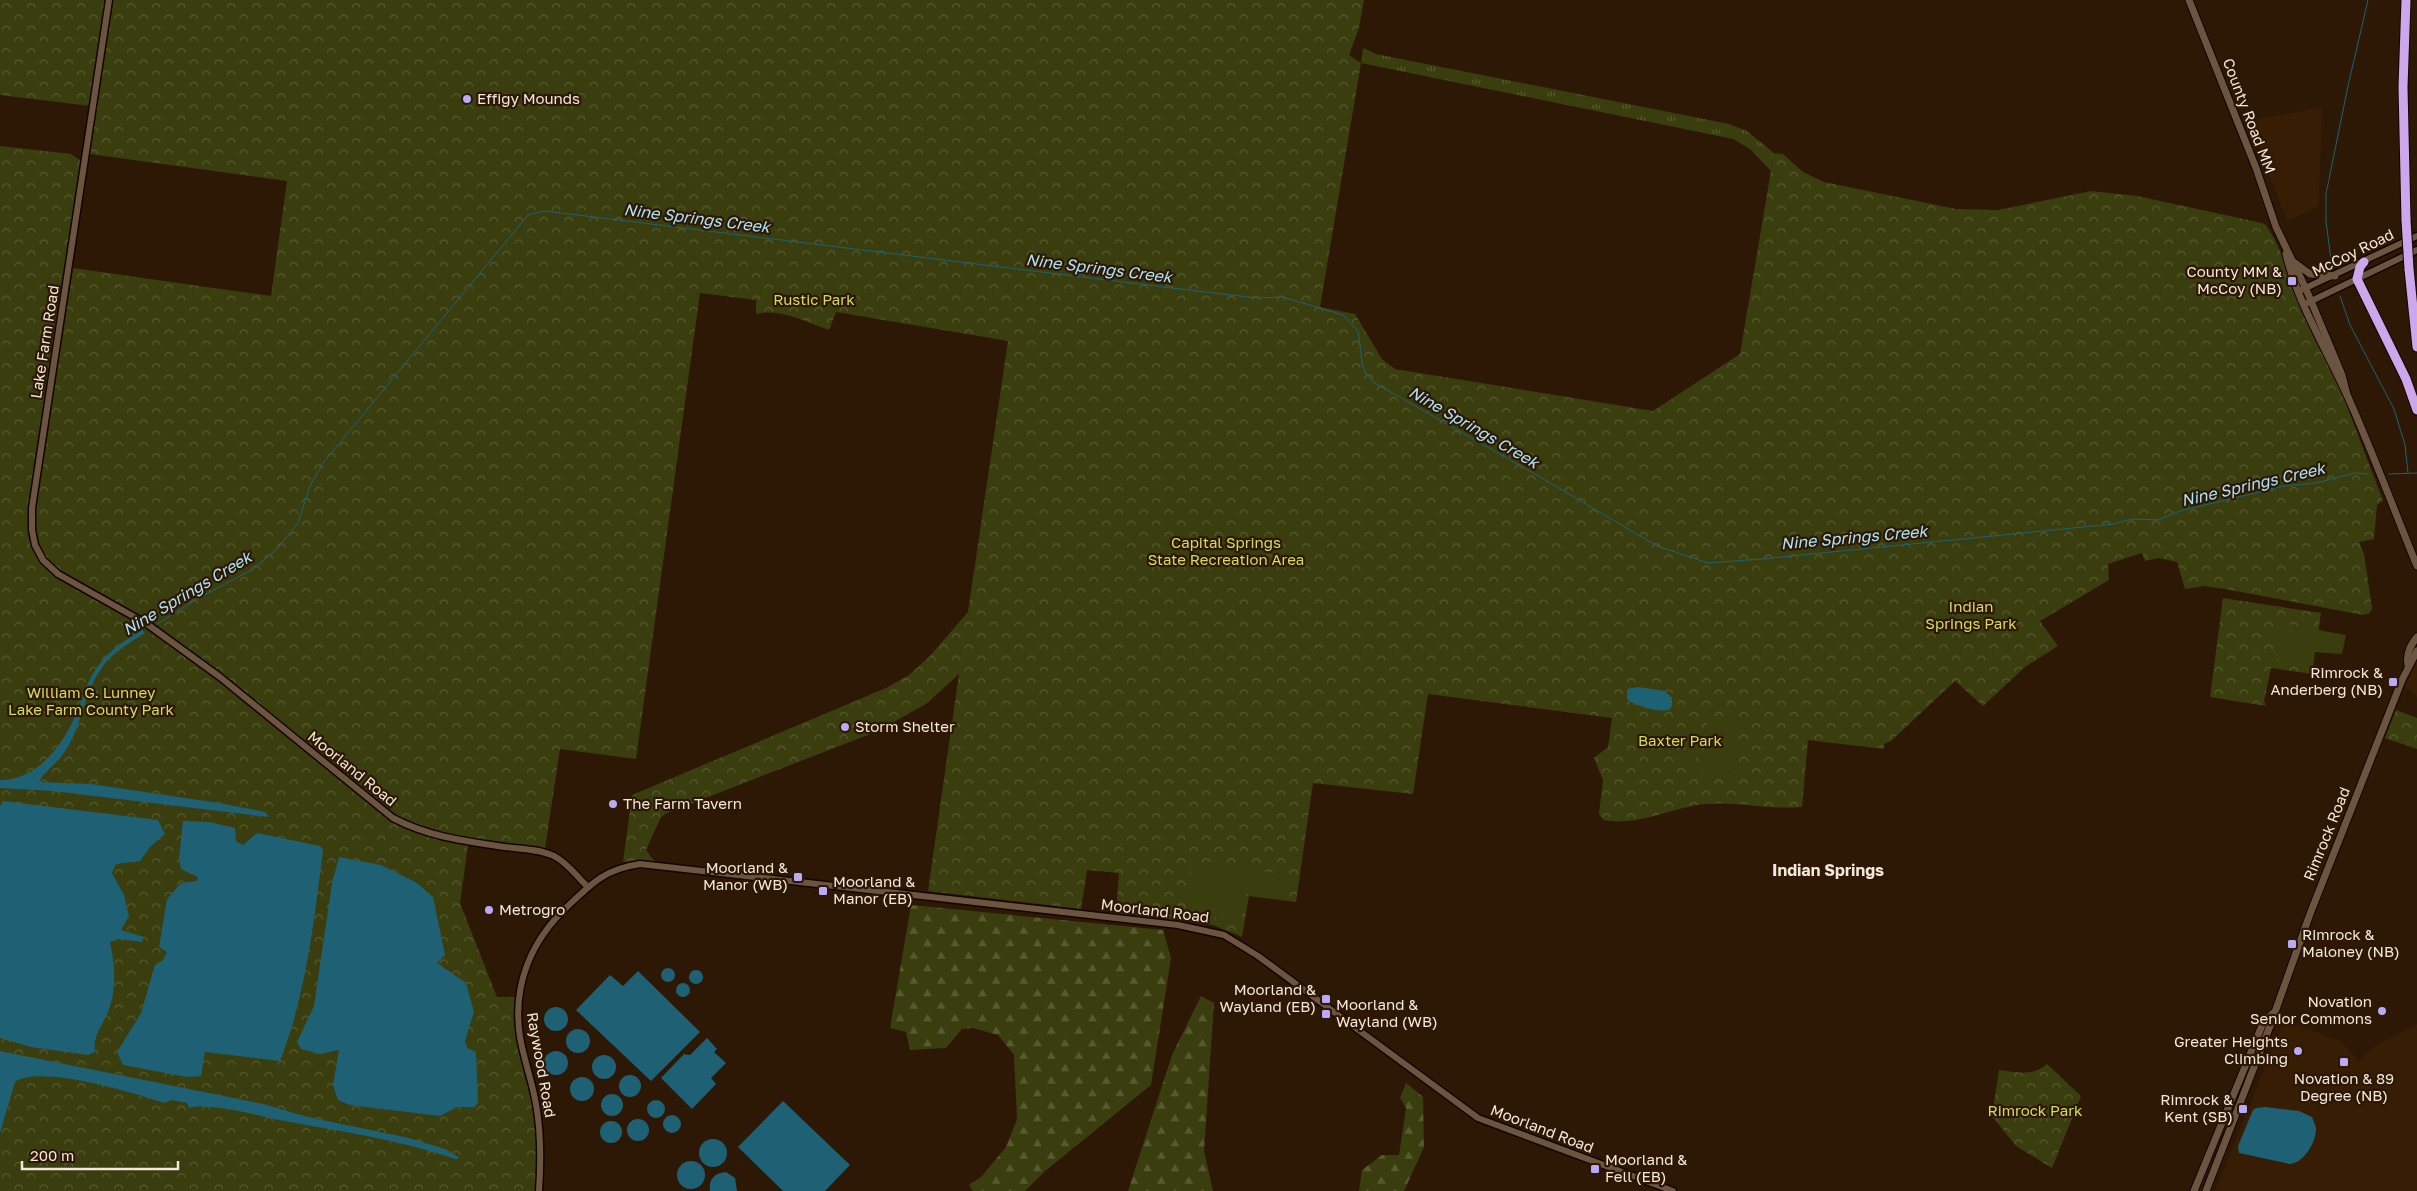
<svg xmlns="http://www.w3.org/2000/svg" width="2417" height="1191" font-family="'Golos Text',sans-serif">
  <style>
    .built { fill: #361d03 }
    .grass { fill: url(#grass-tufts) }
    .forest { fill: url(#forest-firs) }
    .park { fill: url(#park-crowns) }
    .garden { fill: #3a3e0e }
    .water { fill: #1e6175 }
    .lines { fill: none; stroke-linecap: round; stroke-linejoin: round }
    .stream { stroke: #1e6175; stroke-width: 1 }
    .tertiary-casing { stroke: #140400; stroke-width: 9 }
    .secondary-casing { stroke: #140400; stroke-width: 9 }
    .motorway-casing { stroke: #140400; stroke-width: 11 }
    .tertiary { stroke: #6c5540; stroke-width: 6 }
    .secondary { stroke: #6c5540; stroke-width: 7 }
    .motorway { stroke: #cca7eb; stroke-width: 9 }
    .motorway-bridge-casing { stroke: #140400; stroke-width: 11; stroke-linecap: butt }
    .motorway-bridge { stroke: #cca7eb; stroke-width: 9 }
    .poi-dot { fill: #baaaf6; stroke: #2c1805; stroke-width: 2 }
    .labels { text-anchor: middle; stroke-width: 4.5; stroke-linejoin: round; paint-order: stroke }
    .poi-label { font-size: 15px; fill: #f4e6da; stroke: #2c1805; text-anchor: start }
    .street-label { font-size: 15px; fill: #f4e6da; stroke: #2c1805 }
    .park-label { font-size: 15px; fill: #d3dd5d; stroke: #2c1805 }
    .water-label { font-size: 16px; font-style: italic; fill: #aee3f6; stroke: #2c1805 }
    .neighbourhood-label { font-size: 16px; font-weight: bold; fill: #f4e6da; stroke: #2c1805 }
  </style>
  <defs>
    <pattern id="grass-tufts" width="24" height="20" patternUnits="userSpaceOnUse" patternTransform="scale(1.25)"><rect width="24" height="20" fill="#3a3e0e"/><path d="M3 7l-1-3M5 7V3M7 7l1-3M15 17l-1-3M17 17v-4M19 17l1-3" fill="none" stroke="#575a30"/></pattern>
    <pattern id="forest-firs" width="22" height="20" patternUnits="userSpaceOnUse" patternTransform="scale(1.25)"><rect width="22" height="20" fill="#3a3e0e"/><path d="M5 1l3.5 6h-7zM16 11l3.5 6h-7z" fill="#575a30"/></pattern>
    <pattern id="park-crowns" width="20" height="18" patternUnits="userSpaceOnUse" patternTransform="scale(1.25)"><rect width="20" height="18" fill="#3a3e0e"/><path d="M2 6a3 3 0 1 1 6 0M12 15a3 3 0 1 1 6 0" fill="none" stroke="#575a30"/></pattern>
  </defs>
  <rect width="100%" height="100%" fill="#2c1805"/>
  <g class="built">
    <polygon points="2322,107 2319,206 2287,221 2248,121"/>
    <polygon points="2417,659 2417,697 2405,687"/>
    <polygon points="2283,1022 2299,1025 2342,1042 2359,1061 2374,1046 2417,1024 2417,1191 2215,1191"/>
  </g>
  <polygon class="grass" points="1363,48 1376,54 1729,124 1747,131 1774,153 1771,171 1750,149 1733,139 1361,63"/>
  <g class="forest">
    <polygon points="911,905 1163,930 1171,958 1151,1085 1044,1172 1025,1191 973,1191 969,1185 981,1177 1006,1147 1017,1119 1014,1055 998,1035 973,1028 962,1029 946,1048 910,1050 906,1032 890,1028"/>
    <polygon points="1201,996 1214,1003 1204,1151 1213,1191 1128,1191 1172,1055"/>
    <polygon points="1406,1083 1423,1097 1424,1147 1404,1191 1359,1191 1362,1170 1382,1155 1399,1155 1406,1108 1400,1098"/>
  </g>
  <g class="park">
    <polygon points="0,0 106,0 90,106 0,95"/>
    <path d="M112 0H1364L1359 28 1349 55 1361 63 1320 307 1355 314 1382 359 1395 369 1653 411 1740 354 1774 153 1783 154 1803 172 1824 182 1956 209 1998 210 2091 191 2137 196 2262 223 2266 225 2275 240 2336 377 2383 501 2377 505 2374 539 2359 542 2364 554 2372 608 2370 613 2363 615 2225 589 2204 586 2185 589 2177 562 2159 558 2145 561 2142 553 2108 564 2109 580 2040 621 2058 646 2025 667 1983 706 1955 681 1891 741 1884 744V749L1808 740 1802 807C1769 810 1738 801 1706 804 1671 807 1639 827 1604 820L1599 814 1603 780 1594 758 1608 747 1612 718 1428 694 1413 794 1313 783 1296 902 1249 896 1242 937 1213 925 1116 913 1119 873 1087 870 1081 909 928 891 959 674 926 704 878 731 667 813 661 817 646 850 654 861 623 862 632 795 886 688 909 675 929 657 968 612 1008 341 836 312 829 330C806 322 780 308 756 314V300L700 293 636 759 560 749 545 848 469 838 460 903 497 997H515C511 1036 526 1069 533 1107 538 1134 537 1163 536 1191H0V146L71 154 80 160 82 167 34 464 28 533 36 555 52 573 129 617 149 631 159 626C128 605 55 579 40 550 34 538 35 525 35 512L73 268 271 296 287 181 90 154Z"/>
    <polygon points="2223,598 2321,613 2312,674 2271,668 2264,701 2266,706 2210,697"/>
    <polygon points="2396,710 2417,718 2417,749 2385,738"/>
    <path d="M2047 1064 2081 1096 2052 1168 2016 1146 1992 1116 1999 1070C2017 1072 2032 1077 2047 1064Z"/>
  </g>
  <g class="garden">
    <polygon points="2279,623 2346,635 2342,654 2311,652 2310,664 2273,658"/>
    <polygon points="1708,715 1740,719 1735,778 1702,775"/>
    <polygon points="1688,749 1697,750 1694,768 1685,766"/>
    <polygon points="1192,861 1289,875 1285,900 1246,894 1241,921 1186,913"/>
    <circle cx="2034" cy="1112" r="6"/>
  </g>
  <g class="water">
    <path d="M142 630 145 633C130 643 111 653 101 669 83 694 82 728 64 753 58 763 43 772 39 782L91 784 219 803 265 812 269 817 53 791 0 788V780C40 780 66 741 79 707 84 696 87 682 94 672 106 652 123 642 142 630Z"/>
    <path d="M1638 687 1665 691 1672 698V706L1669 710C1656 712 1638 707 1627 699V689Z"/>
    <path d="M3 801 158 820 165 834 150 847 140 861 116 864 112 873 124 895 129 916 121 930 144 937 142 942 118 939 110 942C115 964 117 990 108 1012 102 1027 93 1034 95 1052L88 1055 31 1047 0 1038V806Z"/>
    <path d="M183 821 209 822 235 828 236 841 243 845 257 833 320 846 323 850C314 921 306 995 280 1061L205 1052 201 1076 187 1077 123 1065 117 1052 141 1013 155 965 163 960 167 952 159 947 167 899 181 883 197 881 198 877 181 869 179 858Z"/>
    <polygon points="339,857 381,865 417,883 433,897 445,955 437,963 466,983 474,1012 465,1041 467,1048 476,1052 478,1102 475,1107 457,1107 440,1116 350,1105 338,1100 333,1085 339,1050 320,1054 301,1049 297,1042 314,1006 332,883"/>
    <circle cx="668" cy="975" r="7"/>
    <circle cx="696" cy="977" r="7"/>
    <polygon points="638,971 700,1032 651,1081 576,1010 610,975 623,986"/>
    <circle cx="683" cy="990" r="7"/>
    <circle cx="556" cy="1019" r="12"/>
    <circle cx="578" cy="1041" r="12"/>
    <polygon points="707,1038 717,1049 714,1052 726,1063 711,1078 716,1084 692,1109 661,1078 684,1054 690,1055"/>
    <path d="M0 1051 263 1104 308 1117 409 1138 445 1149 460 1158 455 1159C398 1139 338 1131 279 1120 256 1115 209 1102 189 1108L187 1103 172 1100 164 1103C136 1093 39 1064 15 1082L0 1133Z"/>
    <circle cx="556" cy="1063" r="12"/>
    <circle cx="604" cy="1067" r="12"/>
    <circle cx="630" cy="1086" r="11"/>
    <circle cx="582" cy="1089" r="12"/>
    <circle cx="612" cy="1105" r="11"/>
    <circle cx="656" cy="1109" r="9"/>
    <polygon points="783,1101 850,1165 825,1191 783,1191 738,1147"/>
    <path d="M2265 1107 2299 1111 2312 1117C2313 1121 2316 1125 2316 1129 2316 1142 2304 1163 2290 1164L2239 1153 2238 1146 2253 1110 2256 1108Z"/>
    <circle cx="672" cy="1124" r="9"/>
    <circle cx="638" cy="1130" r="11"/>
    <circle cx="611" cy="1132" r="11"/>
    <circle cx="713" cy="1153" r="14"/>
    <circle cx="691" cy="1175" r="14"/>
    <path d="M726 1172 735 1178 737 1191H710C708 1180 714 1173 726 1172Z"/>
  </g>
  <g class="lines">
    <g class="stream">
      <polyline points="2331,260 2326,221 2326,194 2348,86 2368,0"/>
      <polyline points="2340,296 2350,325 2394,409 2405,445 2408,473"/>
      <polyline points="2389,474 2417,473"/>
      <polyline points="154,626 197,599 253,569 277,549 298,523 310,486 323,463 528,215 545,211 1205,292 1257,298 1283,297 1343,315 1358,331 1362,362 1365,372 1373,382 1535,474 1657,546 1708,563 1761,559 2113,524 2132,519 2158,520 2180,511 2284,486 2316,483 2355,473 2368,474"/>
    </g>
    <defs>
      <g id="tertiary">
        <path d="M109 0 32 508V530L35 545 43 560 58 574 147 624 220 677 393 818C429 837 465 841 505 847 521 849 539 849 554 856 568 863 577 877 588 887"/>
        <polyline points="2299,291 2417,236"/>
        <polyline points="2305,304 2417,250"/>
        <path d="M539 1191C541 1162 541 1132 536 1104 532 1081 524 1060 520 1037 512 985 531 940 569 905 593 882 606 869 640 864L1178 925 1224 935 1258 956 1478 1118 1673 1191"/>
      </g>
      <g id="secondary">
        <polyline points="2189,0 2256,168 2276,227 2306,289 2342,375 2347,395"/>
        <path d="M2286 254C2298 304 2327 350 2348 397 2373 453 2394 510 2417 566"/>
        <polyline points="2295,263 2310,274 2335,276"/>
        <path d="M2408 665C2406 654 2410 646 2417 637"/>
        <polyline points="2194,1191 2263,1023 2272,1014"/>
        <polyline points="2206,1191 2270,1026 2310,914 2402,680 2417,651"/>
      </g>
      <g id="motorway">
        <polyline points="2406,220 2403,87 2406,0"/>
        <polyline points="2364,262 2360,267 2357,279 2406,379 2417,410"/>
        <polyline points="2409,269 2417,347"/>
      </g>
    </defs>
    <use href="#tertiary" class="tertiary-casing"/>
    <use href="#secondary" class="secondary-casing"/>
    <use href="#motorway" class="motorway-casing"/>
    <use href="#tertiary" class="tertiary"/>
    <use href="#secondary" class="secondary"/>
    <use href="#motorway" class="motorway"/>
    <defs>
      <polyline id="motorway-bridge" points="2406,220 2409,269"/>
    </defs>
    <use href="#motorway-bridge" class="motorway-bridge-casing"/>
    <use href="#motorway-bridge" class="motorway-bridge"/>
  </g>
  <g class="poi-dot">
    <circle cx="467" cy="99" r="5"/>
    <rect x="2287" y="276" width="10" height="10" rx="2.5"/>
    <rect x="2388" y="677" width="10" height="10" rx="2.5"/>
    <circle cx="845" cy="727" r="5"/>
    <circle cx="613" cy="804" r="5"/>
    <rect x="793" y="872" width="10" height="10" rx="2.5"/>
    <rect x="818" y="886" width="10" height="10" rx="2.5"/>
    <circle cx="489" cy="910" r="5"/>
    <rect x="2287" y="939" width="10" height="10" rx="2.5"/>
    <rect x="1321" y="994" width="10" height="10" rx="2.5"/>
    <circle cx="2382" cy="1011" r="5"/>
    <rect x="1321" y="1009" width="10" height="10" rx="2.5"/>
    <circle cx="2298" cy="1051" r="5"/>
    <rect x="2339" y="1057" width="10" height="10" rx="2.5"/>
    <rect x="2238" y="1104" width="10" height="10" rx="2.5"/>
    <rect x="1590" y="1164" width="10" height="10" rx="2.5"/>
  </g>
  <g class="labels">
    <g class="poi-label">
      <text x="477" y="104">Effigy Mounds</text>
      <text x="2282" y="277" text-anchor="end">County MM &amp;<tspan x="2282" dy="17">McCoy (NB)</tspan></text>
      <text x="2383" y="678" text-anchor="end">Rimrock &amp;<tspan x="2383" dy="17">Anderberg (NB)</tspan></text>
      <text x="855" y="732">Storm Shelter</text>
      <text x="623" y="809">The Farm Tavern</text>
      <text x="788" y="873" text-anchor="end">Moorland &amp;<tspan x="788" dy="17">Manor (WB)</tspan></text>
      <text x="833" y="887">Moorland &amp;<tspan x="833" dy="17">Manor (EB)</tspan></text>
      <text x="499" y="915">Metrogro</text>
      <text x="2302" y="940">Rimrock &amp;<tspan x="2302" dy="17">Maloney (NB)</tspan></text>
      <text x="1316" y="995" text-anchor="end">Moorland &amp;<tspan x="1316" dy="17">Wayland (EB)</tspan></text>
      <text x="2372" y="1007" text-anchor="end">Novation<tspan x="2372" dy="17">Senior Commons</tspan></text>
      <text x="1336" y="1010">Moorland &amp;<tspan x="1336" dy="17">Wayland (WB)</tspan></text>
      <text x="2288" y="1047" text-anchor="end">Greater Heights<tspan x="2288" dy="17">Climbing</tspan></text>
      <text x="2344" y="1084" text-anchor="middle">Novation &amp; 89<tspan x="2344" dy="17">Degree (NB)</tspan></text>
      <text x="2233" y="1105" text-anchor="end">Rimrock &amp;<tspan x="2233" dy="17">Kent (SB)</tspan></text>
      <text x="1605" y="1165">Moorland &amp;<tspan x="1605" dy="17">Fell (EB)</tspan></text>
    </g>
    <g class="street-label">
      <text transform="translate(2249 116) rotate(69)" y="5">County Road MM</text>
      <text transform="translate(2353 253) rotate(-26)" y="5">McCoy Road</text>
      <text transform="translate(45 342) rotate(-81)" y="5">Lake Farm Road</text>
      <text transform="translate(352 769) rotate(39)" y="5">Moorland Road</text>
      <text transform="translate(2327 834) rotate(-68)" y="5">Rimrock Road</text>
      <text transform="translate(1155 911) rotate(7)" y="5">Moorland Road</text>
      <text transform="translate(541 1065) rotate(80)" y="5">Raywood Road</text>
      <text transform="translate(1542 1129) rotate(21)" y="5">Moorland Road</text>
    </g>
    <g class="park-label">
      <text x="814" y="305">Rustic Park</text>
      <text x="1226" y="548">Capital Springs<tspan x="1226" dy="17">State Recreation Area</tspan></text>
      <text x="1971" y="612">Indian<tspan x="1971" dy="17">Springs Park</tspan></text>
      <text x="91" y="698">William G. Lunney<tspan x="91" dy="17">Lake Farm County Park</tspan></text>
      <text x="1680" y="746">Baxter Park</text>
      <text x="2035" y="1116">Rimrock Park</text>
    </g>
    <g class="water-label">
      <text transform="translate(697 218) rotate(7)" y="6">Nine Springs Creek</text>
      <text transform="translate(1099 268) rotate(7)" y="6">Nine Springs Creek</text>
      <text transform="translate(1474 427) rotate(30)" y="6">Nine Springs Creek</text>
      <text transform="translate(2253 484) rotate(-13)" y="6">Nine Springs Creek</text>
      <text transform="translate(1854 537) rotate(-5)" y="6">Nine Springs Creek</text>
      <text transform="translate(187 593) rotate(-31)" y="6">Nine Springs Creek</text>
    </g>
    <g class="neighbourhood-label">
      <text x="1828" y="876">Indian Springs</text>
    </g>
  </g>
  <path d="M22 1161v8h156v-8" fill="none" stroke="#f4e6da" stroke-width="2.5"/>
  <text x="30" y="1161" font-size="15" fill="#f4e6da" stroke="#2c1805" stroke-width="4" paint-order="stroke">200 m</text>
</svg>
